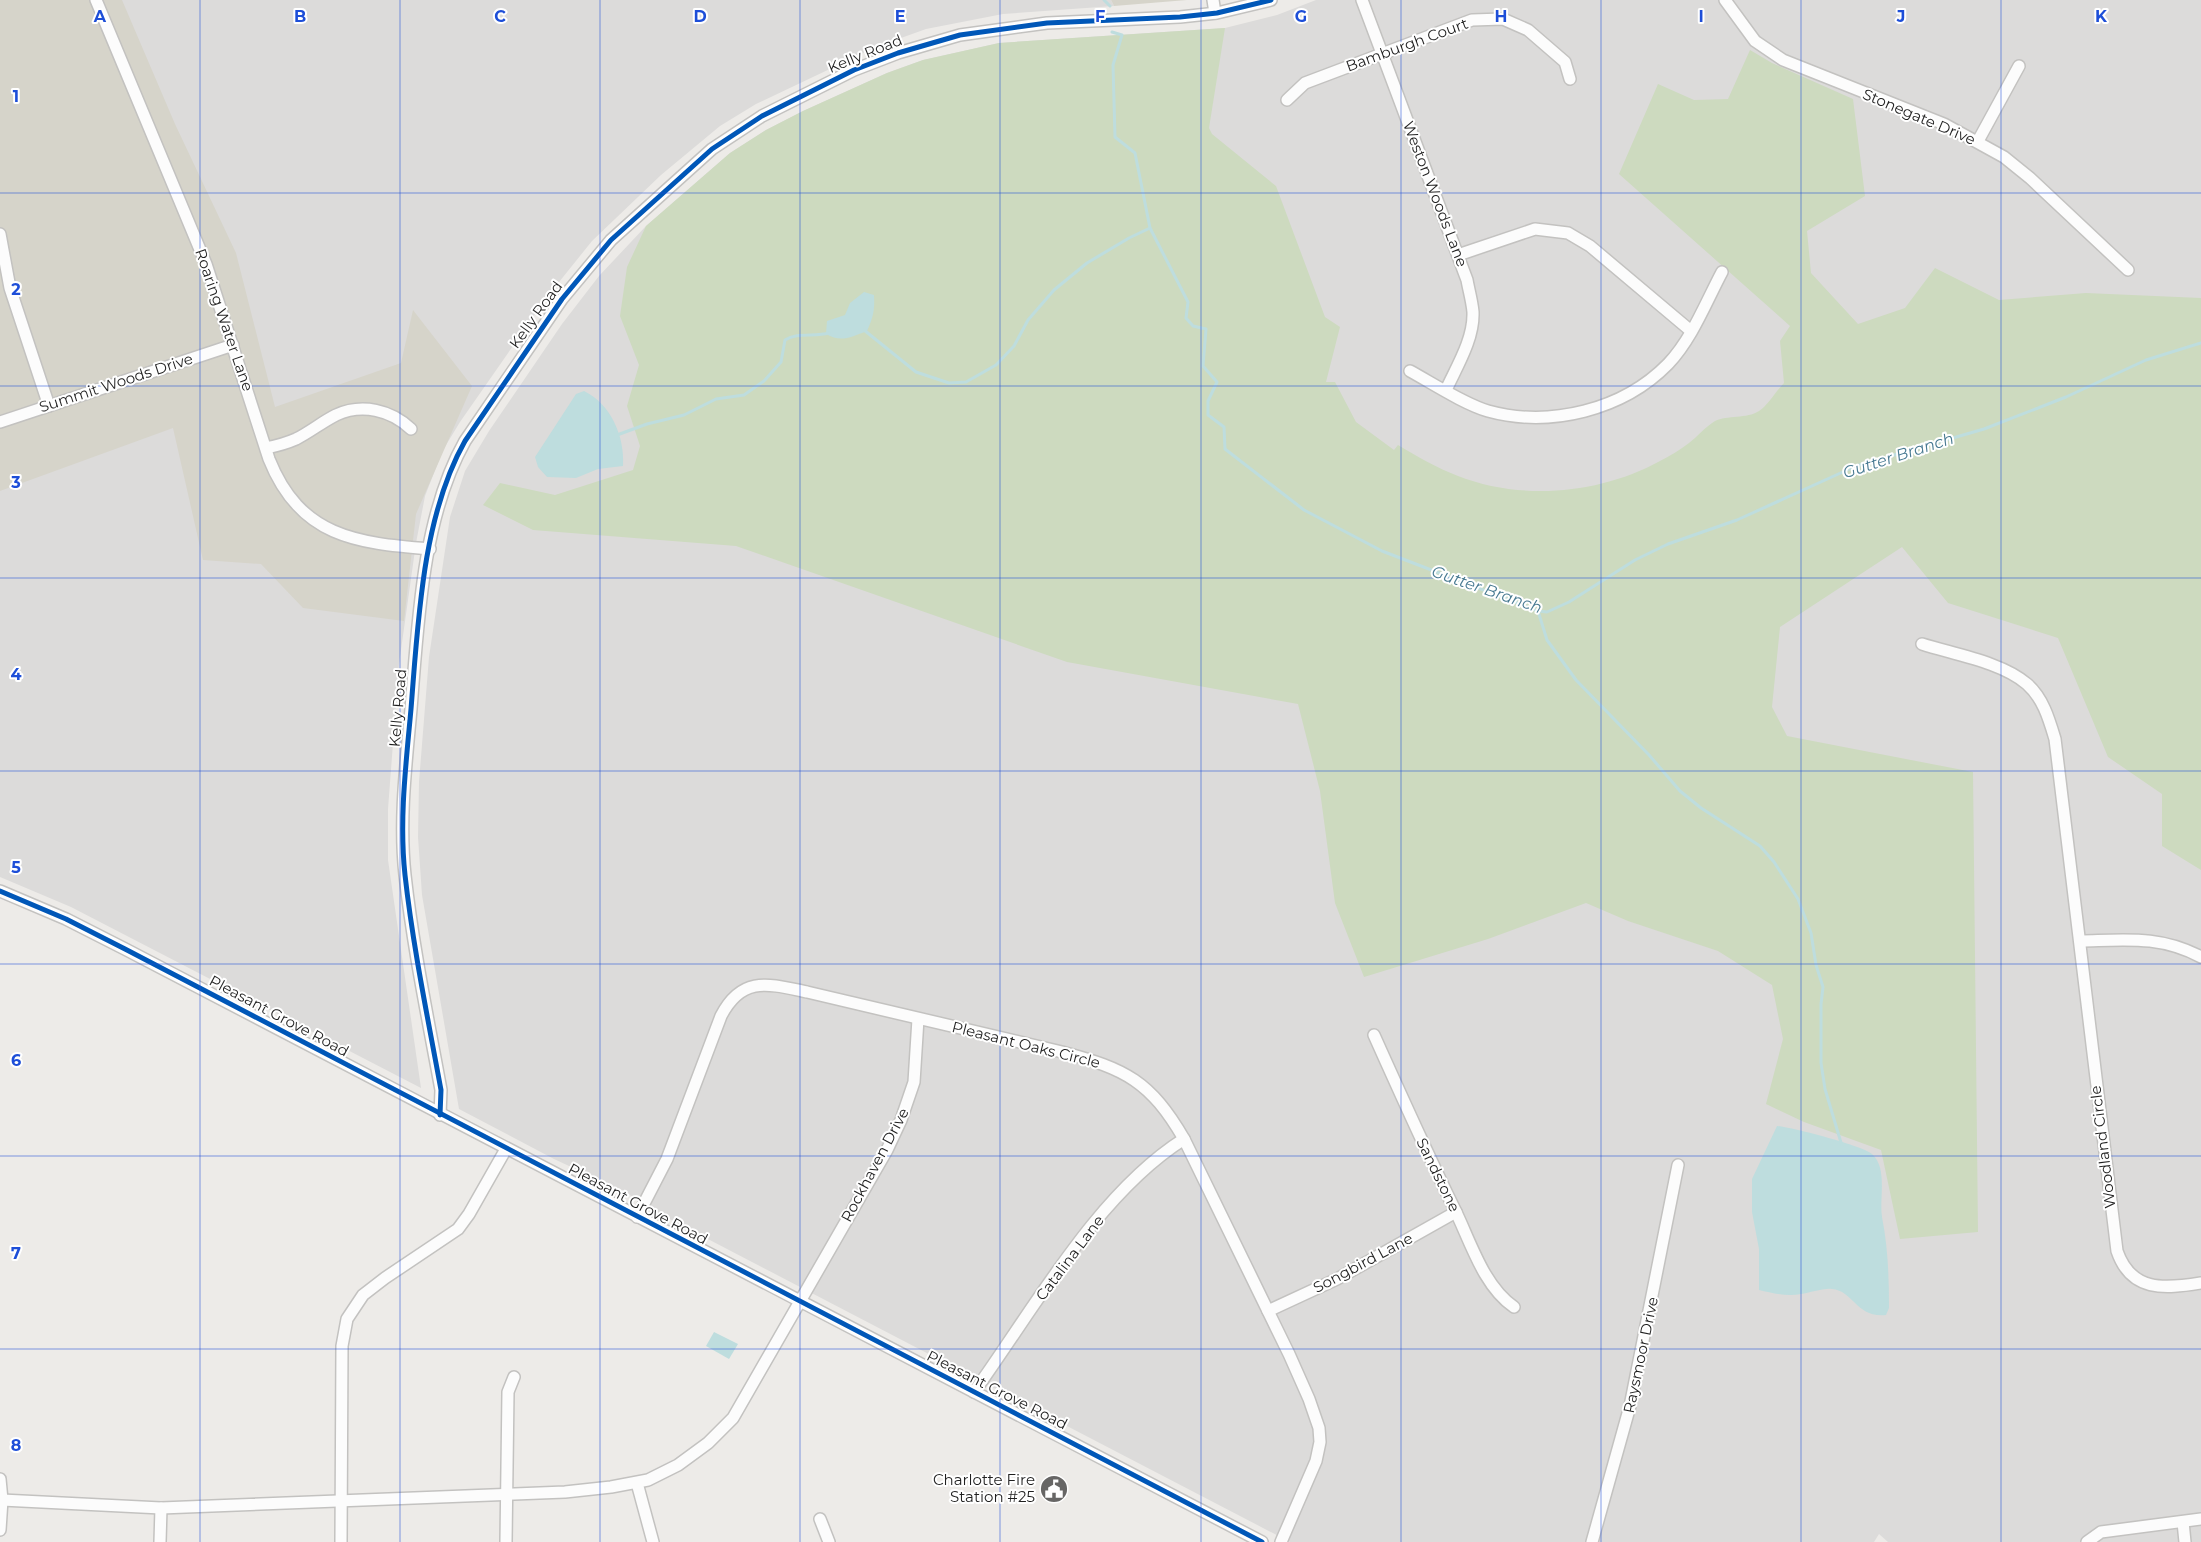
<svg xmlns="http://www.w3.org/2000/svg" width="2201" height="1542" font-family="Montserrat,sans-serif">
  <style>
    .residential { fill: #dcdbda }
    .construction { fill: #d6d4ca }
    .forest { fill: #cddabf }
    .water { fill: #beddde }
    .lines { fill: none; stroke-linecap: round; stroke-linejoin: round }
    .stream { stroke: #beddde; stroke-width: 3 }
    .minor-casing { stroke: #c3c2c0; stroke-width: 14 }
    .minor { stroke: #fcfcfc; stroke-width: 11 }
    .cycleway-casing { stroke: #fff; stroke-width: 8 }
    .cycleway { stroke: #0057b8; stroke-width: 5 }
    .grid { fill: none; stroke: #1d4ed8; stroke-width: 1; stroke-opacity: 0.55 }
    .labels { text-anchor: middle; stroke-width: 4; stroke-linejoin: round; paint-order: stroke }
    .street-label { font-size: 15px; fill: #1f1f1f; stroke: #fff }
    .poi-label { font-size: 15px; fill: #1f1f1f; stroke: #fff; text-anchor: end }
    .water-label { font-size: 16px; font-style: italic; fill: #487a92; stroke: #fff }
    .grid-label { font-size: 16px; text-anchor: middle; font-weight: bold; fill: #1d4ed8; stroke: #fff; stroke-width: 4; stroke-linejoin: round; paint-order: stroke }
  </style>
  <rect width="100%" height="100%" fill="#edebe8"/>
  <g class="residential">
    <polygon points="0,0 1111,0 1114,6 1003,14 926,29 876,47 756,104 720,126 661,175 592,241 547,297 460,422 443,450 425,496 416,543 399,664 388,809 388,860 421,1088 71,907 0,877"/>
    <polygon points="1316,0 2201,0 2201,1542 1888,1542 1879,1534 1874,1542 1290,1542 656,1212 625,1192 554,1159 459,1109 422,895 418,837 419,782 429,657 450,517 465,471 489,431 562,324 599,276 646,226 730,153 766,130 803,111 887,73 923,60 999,43 1225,28 1277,15"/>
  </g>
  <g class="construction">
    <polygon points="0,0 122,0 175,124 236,253 275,407 401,363 413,310 472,386 416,514 404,621 303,608 261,564 203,560 173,428 0,491"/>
    <polygon points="1111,0 1187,0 1114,6"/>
  </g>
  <path class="forest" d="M1225 28 1209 128 1212 134 1276 186 1325 317 1340 327 1326 382H1335L1356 422 1394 450 1398 445C1418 457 1437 468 1458 476 1522 501 1600 494 1660 461 1670 456 1680 450 1689 443 1697 437 1705 427 1715 421 1727 415 1747 419 1759 411 1768 405 1776 391 1784 383L1780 341 1790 326 1619 174 1658 84 1694 100 1728 99 1750 50 1772 63 1853 99 1865 196 1807 231 1811 273 1858 324 1905 308 1935 268 1999 300 2086 293 2201 298V870L2162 846V794L2108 757 2058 638 1948 603 1902 547 1780 627 1772 707 1787 736 1973 772 1978 1232 1900 1239 1881 1150 1804 1122 1766 1104 1783 1039 1772 985 1718 951 1628 921 1586 903 1488 939 1364 977 1335 903 1320 791 1298 704 1067 662 736 546 533 530 483 505 500 483 555 495 633 470 640 446 627 406 639 365 620 316 627 267 646 226 730 153 766 130 803 111 887 73 923 60 999 43Z"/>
  <g class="water">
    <path d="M864 292 874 295C875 310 873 318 867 331 851 337 841 343 826 334L827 321 845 315 850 303Z"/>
    <path d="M584 391C611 404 625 437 623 466L598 469 576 478 547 477 538 467 535 457 576 394Z"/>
    <path d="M1777 1126C1791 1127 1863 1146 1872 1154 1888 1168 1879 1199 1882 1217 1888 1247 1889 1277 1889 1308L1886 1315C1856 1318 1854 1291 1832 1289 1823 1288 1810 1293 1801 1294 1788 1297 1772 1293 1759 1290V1249L1752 1212V1179Z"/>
    <polygon points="714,1332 738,1344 729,1359 706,1346"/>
  </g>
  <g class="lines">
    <g class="stream">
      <polyline points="1104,0 1110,6"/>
      <polyline points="1112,32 1122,35 1113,65 1115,137 1135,153 1150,228 1188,302 1186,318 1193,326 1206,329 1203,366 1217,382 1208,401 1208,415 1224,427 1225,449 1304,510 1382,551 1538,611 1547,612 1569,602 1635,560 1668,544 1737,520 1856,466 1984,429 2066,397 2146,360 2201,343"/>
      <polyline points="864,330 916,372 949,383 966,382 996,365 1014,346 1028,320 1054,290 1087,263 1129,238 1150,228"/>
      <path d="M617 435 647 424 684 415 716 399 744 395 764 381 781 362 785 340C797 332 815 337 829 333"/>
      <polyline points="1538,611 1547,640 1576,680 1649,755 1680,791 1701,808 1760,846 1774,862 1798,899 1811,933 1816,965 1823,987 1821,1004 1821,1063 1825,1089 1842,1146"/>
    </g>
    <defs>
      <g id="minor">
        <path d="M96 0 206 264 269 459C300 537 356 543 430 549"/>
        <polyline points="1213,0 1215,13"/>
        <path d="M1362 0 1467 280C1469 291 1472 301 1473 312 1474 339 1457 366 1446 390"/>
        <polyline points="1725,0 1755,41 1783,60 1944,124 2004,157 2030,178 2128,270"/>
        <polyline points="1287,100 1305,83 1472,20 1503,19 1528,30 1565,62 1570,79"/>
        <polyline points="1978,141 2019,66"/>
        <polyline points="0,234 10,288 49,406"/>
        <polyline points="1458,255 1535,229 1568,233 1590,246 1691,331"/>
        <path d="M1410 371C1432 383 1464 404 1488 411 1550 428 1623 410 1668 364 1692 339 1706 302 1722 272"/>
        <polyline points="0,422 233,345"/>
        <path d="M266 448C276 446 287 443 296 439 310 432 322 422 336 415 362 403 391 410 411 429"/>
        <path d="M1922 644C1953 654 2002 662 2027 684 2043 698 2049 719 2055 739L2117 1251C2131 1292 2164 1289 2201 1283"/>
        <polyline points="0,891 66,919 125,949 1262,1542"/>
        <path d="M2080 941C2125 940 2160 935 2201 957"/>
        <path d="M1374 1035C1400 1093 1426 1151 1454 1208 1470 1240 1483 1286 1514 1307"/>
        <path d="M440 1115 441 1090C428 1019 413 947 405 875 399 820 406 764 411 709 418 623 422 517 465 441L562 299 611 240 712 149 762 116 854 70 898 53 960 35 1047 23 1180 17 1217 13 1271 0"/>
        <path d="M637 1217 667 1159 721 1016C742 975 769 984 807 992L1062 1052C1126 1069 1150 1081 1184 1139L1289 1354 1309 1399 1319 1428 1320 1442 1316 1461 1281 1542"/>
        <polyline points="1268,1311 1337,1279 1456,1212"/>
        <path d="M974 1392C1034 1309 1097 1194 1184 1139"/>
        <polyline points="0,1479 2,1500 0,1530"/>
        <polyline points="637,1483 653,1542"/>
        <polyline points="2,1500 161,1508 565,1492 611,1487 648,1480 678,1465 708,1443 733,1418 887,1150 901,1120 914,1082 918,1019"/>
        <polyline points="820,1519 829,1542"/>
        <polyline points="2183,1522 2185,1542"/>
        <polyline points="160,1542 161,1508"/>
        <polyline points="341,1542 342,1346 347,1319 363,1295 385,1278 458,1229 469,1214 506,1149"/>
        <polyline points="506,1542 508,1392 514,1377"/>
        <polyline points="1592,1542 1630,1406 1678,1165"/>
        <polyline points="2087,1542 2101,1532 2201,1519"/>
      </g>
    </defs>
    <use href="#minor" class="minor-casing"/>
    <use href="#minor" class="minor"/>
    <defs>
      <g id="cycleway">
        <polyline points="0,891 66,919 125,949 1262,1542"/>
        <path d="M440 1115 441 1090C428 1019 413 947 405 875 399 820 406 764 411 709 418 623 422 517 465 441L562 299 611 240 712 149 762 116 854 70 898 53 960 35 1047 23 1180 17 1217 13 1271 0"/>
      </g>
    </defs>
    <use href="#cycleway" class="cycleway-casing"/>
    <use href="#cycleway" class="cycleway"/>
  </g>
  <path class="grid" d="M200 0V1542M400 0V1542M600 0V1542M800 0V1542M1000 0V1542M1201 0V1542M1401 0V1542M1601 0V1542M1801 0V1542M2001 0V1542M0 193H2201M0 386H2201M0 578H2201M0 771H2201M0 964H2201M0 1156H2201M0 1349H2201"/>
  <defs>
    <symbol id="civic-disc" viewBox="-11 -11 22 22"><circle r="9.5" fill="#676665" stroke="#fff"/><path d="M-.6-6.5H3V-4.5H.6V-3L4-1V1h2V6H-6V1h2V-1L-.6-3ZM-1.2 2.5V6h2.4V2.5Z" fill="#fff"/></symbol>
  </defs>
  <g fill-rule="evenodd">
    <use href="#civic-disc" x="1038" y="1473" width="32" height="32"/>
  </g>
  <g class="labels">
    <g class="street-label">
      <text transform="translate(1407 45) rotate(-20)" y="5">Bamburgh Court</text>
      <text transform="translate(865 54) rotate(-22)" y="5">Kelly Road</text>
      <text transform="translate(1919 117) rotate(23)" y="5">Stonegate Drive</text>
      <text transform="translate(1435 194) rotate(69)" y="5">Weston Woods Lane</text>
      <text transform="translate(536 315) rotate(-54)" y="5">Kelly Road</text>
      <text transform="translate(224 320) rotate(71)" y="5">Roaring Water Lane</text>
      <text transform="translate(116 383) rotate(-18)" y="5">Summit Woods Drive</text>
      <text transform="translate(398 708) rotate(-85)" y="5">Kelly Road</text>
      <text transform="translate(279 1016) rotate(28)" y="5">Pleasant Grove Road</text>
      <text transform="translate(1026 1045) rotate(14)" y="5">Pleasant Oaks Circle</text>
      <text transform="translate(2103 1147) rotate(-97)" y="5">Woodland Circle</text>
      <text transform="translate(875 1165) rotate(-62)" y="5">Rockhaven Drive</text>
      <text transform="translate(1438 1175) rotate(64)" y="5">Sandstone</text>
      <text transform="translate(638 1204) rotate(28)" y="5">Pleasant Grove Road</text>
      <text transform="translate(1070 1258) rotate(-53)" y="5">Catalina Lane</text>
      <text transform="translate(1363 1263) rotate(-28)" y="5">Songbird Lane</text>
      <text transform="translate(1641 1355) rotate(-78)" y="5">Raysmoor Drive</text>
      <text transform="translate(997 1390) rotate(27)" y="5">Pleasant Grove Road</text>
    </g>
    <g class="poi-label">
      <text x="1035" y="1485">Charlotte Fire<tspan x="1035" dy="17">Station #25</tspan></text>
    </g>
    <g class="water-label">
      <text transform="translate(1898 455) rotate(-18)" y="6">Gutter Branch</text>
      <text transform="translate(1487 589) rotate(19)" y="6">Gutter Branch</text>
    </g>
  </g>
  <g class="grid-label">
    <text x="100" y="22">A</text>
    <text x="300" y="22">B</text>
    <text x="500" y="22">C</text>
    <text x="700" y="22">D</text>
    <text x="900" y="22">E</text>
    <text x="1100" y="22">F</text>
    <text x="1301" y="22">G</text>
    <text x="1501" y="22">H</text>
    <text x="1701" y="22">I</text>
    <text x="1901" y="22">J</text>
    <text x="2101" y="22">K</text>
    <text x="16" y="102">1</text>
    <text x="16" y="295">2</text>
    <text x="16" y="488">3</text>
    <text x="16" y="680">4</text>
    <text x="16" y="873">5</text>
    <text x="16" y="1066">6</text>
    <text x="16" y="1259">7</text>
    <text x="16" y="1451">8</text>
  </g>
</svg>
